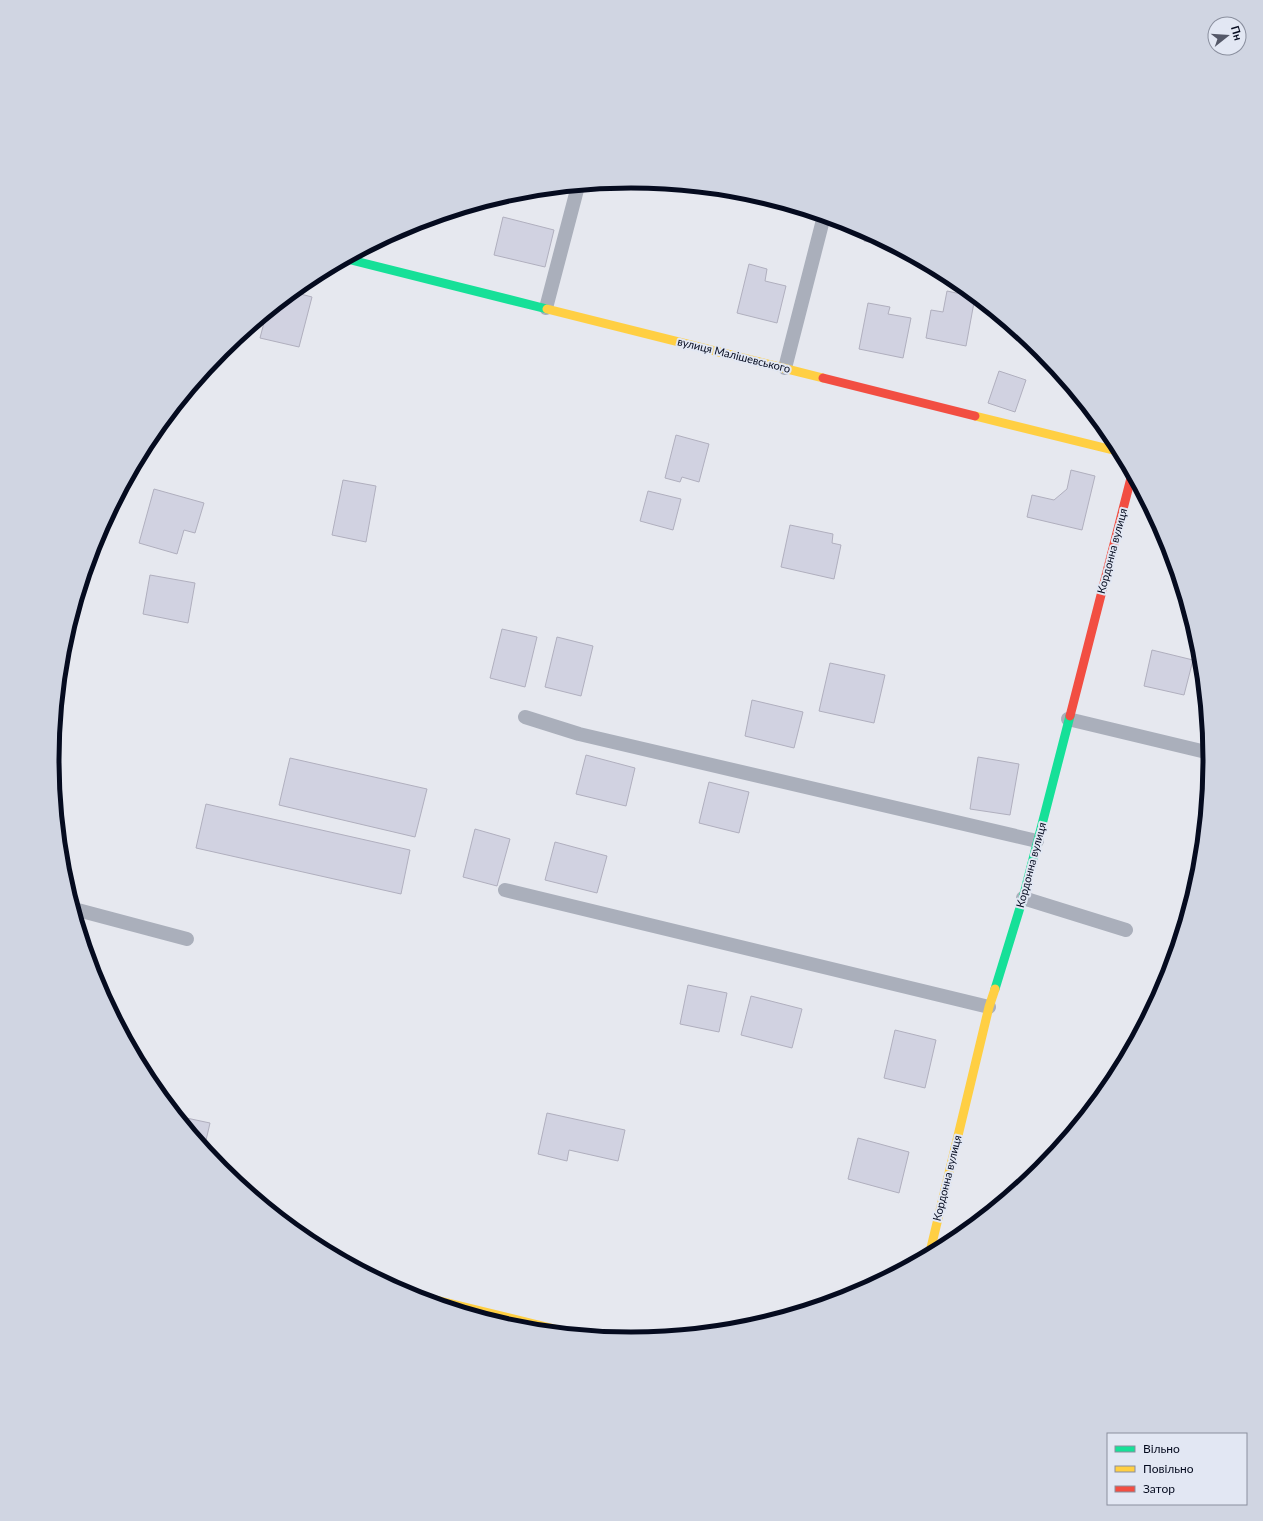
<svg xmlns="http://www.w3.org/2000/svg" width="1263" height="1521" font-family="Lato,sans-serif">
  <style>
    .building { fill: #d1d2e1; stroke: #b0afbe }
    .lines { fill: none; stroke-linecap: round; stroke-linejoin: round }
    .lane { stroke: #aaafbb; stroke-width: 14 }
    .fast { stroke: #16e098; stroke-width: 9 }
    .slow { stroke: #ffcf43; stroke-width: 9 }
    .jam { stroke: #f24e42; stroke-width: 9 }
    .labels { text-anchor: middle; stroke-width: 4; stroke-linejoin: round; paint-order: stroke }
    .street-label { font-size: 11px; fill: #050b1f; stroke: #e2e7f3 }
    .rim { fill: none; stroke: #050b1f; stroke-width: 5 }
  </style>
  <rect width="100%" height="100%" fill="#e6e8ef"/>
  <g class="building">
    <polygon points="503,217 554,230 545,267 494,255"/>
    <polygon points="866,232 889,244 889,246 864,241"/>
    <polygon points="749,264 767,269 765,281 786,286 777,323 737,313"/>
    <polygon points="947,291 975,297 966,346 926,338 931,310 943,312"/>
    <polygon points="293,292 312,297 299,347 260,338 266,315"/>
    <polygon points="868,303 890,307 888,314 911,318 903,358 859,349"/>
    <polygon points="999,371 1026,380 1015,412 988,403"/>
    <polygon points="676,435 709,444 699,482 682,477 680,482 665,478"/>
    <polygon points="1071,470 1095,476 1082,530 1027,517 1032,495 1054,500 1067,489"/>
    <polygon points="343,480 376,486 366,542 332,535"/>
    <polygon points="154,489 204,503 195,533 184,530 177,554 139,543"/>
    <polygon points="648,491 681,499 673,530 640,521"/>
    <polygon points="790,525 833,534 832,543 841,545 834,579 781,567"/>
    <polygon points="150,575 195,583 188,623 143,614"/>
    <polygon points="502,629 537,637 525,687 490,678"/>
    <polygon points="557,637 593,646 581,696 545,687"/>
    <polygon points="1152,650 1193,660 1184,695 1144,686"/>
    <polygon points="830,663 885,675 874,723 819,711"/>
    <polygon points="752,700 803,712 794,748 745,736"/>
    <polygon points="586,755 635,768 626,806 576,794"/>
    <polygon points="978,757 1019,764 1010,815 970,809"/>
    <polygon points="290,758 427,789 415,837 279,805"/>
    <polygon points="709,782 749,792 739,833 699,823"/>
    <polygon points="206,804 410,850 401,894 196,848"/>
    <polygon points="475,829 510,839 497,886 463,877"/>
    <polygon points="555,842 607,856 597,893 545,880"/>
    <polygon points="688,985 727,993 719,1032 680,1024"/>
    <polygon points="751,996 802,1009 792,1048 741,1035"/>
    <polygon points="895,1030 936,1040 925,1088 884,1078"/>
    <polygon points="547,1113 625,1130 618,1161 569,1150 567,1161 538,1154"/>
    <polygon points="177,1116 210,1123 204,1149"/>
    <polygon points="858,1138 909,1152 899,1193 848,1179"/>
  </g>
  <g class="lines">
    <g class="lane">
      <polyline points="546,308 578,186"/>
      <polyline points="785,368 824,216"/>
      <polyline points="525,717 579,734 1037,841"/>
      <polyline points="1068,719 1210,753"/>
      <polyline points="505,890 989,1007"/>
      <polyline points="1023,898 1126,930"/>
      <polyline points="74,909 187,939"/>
    </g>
    <g class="fast">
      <polyline points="347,259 547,309"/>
      <polyline points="995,989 1023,898 1070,716"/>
    </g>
    <g class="slow">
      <polyline points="547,309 823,378"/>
      <polyline points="975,416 1121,452"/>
      <polyline points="929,1256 989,1007 995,989"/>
      <polyline points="403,1292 575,1334"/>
    </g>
    <g class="jam">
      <polyline points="823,378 975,416"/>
      <polyline points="1070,716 1132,474"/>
    </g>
  </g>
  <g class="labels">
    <g class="street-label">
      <text transform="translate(734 355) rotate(14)" y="4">вулиця Малішевського</text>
      <text transform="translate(1112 551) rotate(-75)" y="4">Кордонна вулиця</text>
      <text transform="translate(1031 865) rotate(-75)" y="4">Кордонна вулиця</text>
      <text transform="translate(947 1178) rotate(-76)" y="4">Кордонна вулиця</text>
    </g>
  </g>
  <path d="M0 0H1263V1521H0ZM59 760a572 572 0 1 1 1144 0a572 572 0 1 1-1144 0Z" fill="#d0d5e2" fill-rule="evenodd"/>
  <path class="rim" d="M59 760a572 572 0 1 1 1144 0a572 572 0 1 1-1144 0Z"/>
  <rect x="1107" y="1433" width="140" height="72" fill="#e2e7f3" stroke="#8a8f9e"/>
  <rect x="1115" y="1446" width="20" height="6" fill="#16e098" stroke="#8a8f9e"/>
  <text x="1143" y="1453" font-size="12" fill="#050b1f">Вільно</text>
  <rect x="1115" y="1466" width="20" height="6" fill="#ffcf43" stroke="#8a8f9e"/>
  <text x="1143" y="1473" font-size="12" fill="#050b1f">Повільно</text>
  <rect x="1115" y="1486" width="20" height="6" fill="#f24e42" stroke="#8a8f9e"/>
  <text x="1143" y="1493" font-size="12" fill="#050b1f">Затор</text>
  <g transform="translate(1227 36) rotate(73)"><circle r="19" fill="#e2e7f3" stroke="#8a8f9e"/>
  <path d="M0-3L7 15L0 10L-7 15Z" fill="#545868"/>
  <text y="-6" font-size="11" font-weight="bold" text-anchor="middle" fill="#050b1f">Пн</text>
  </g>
</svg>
